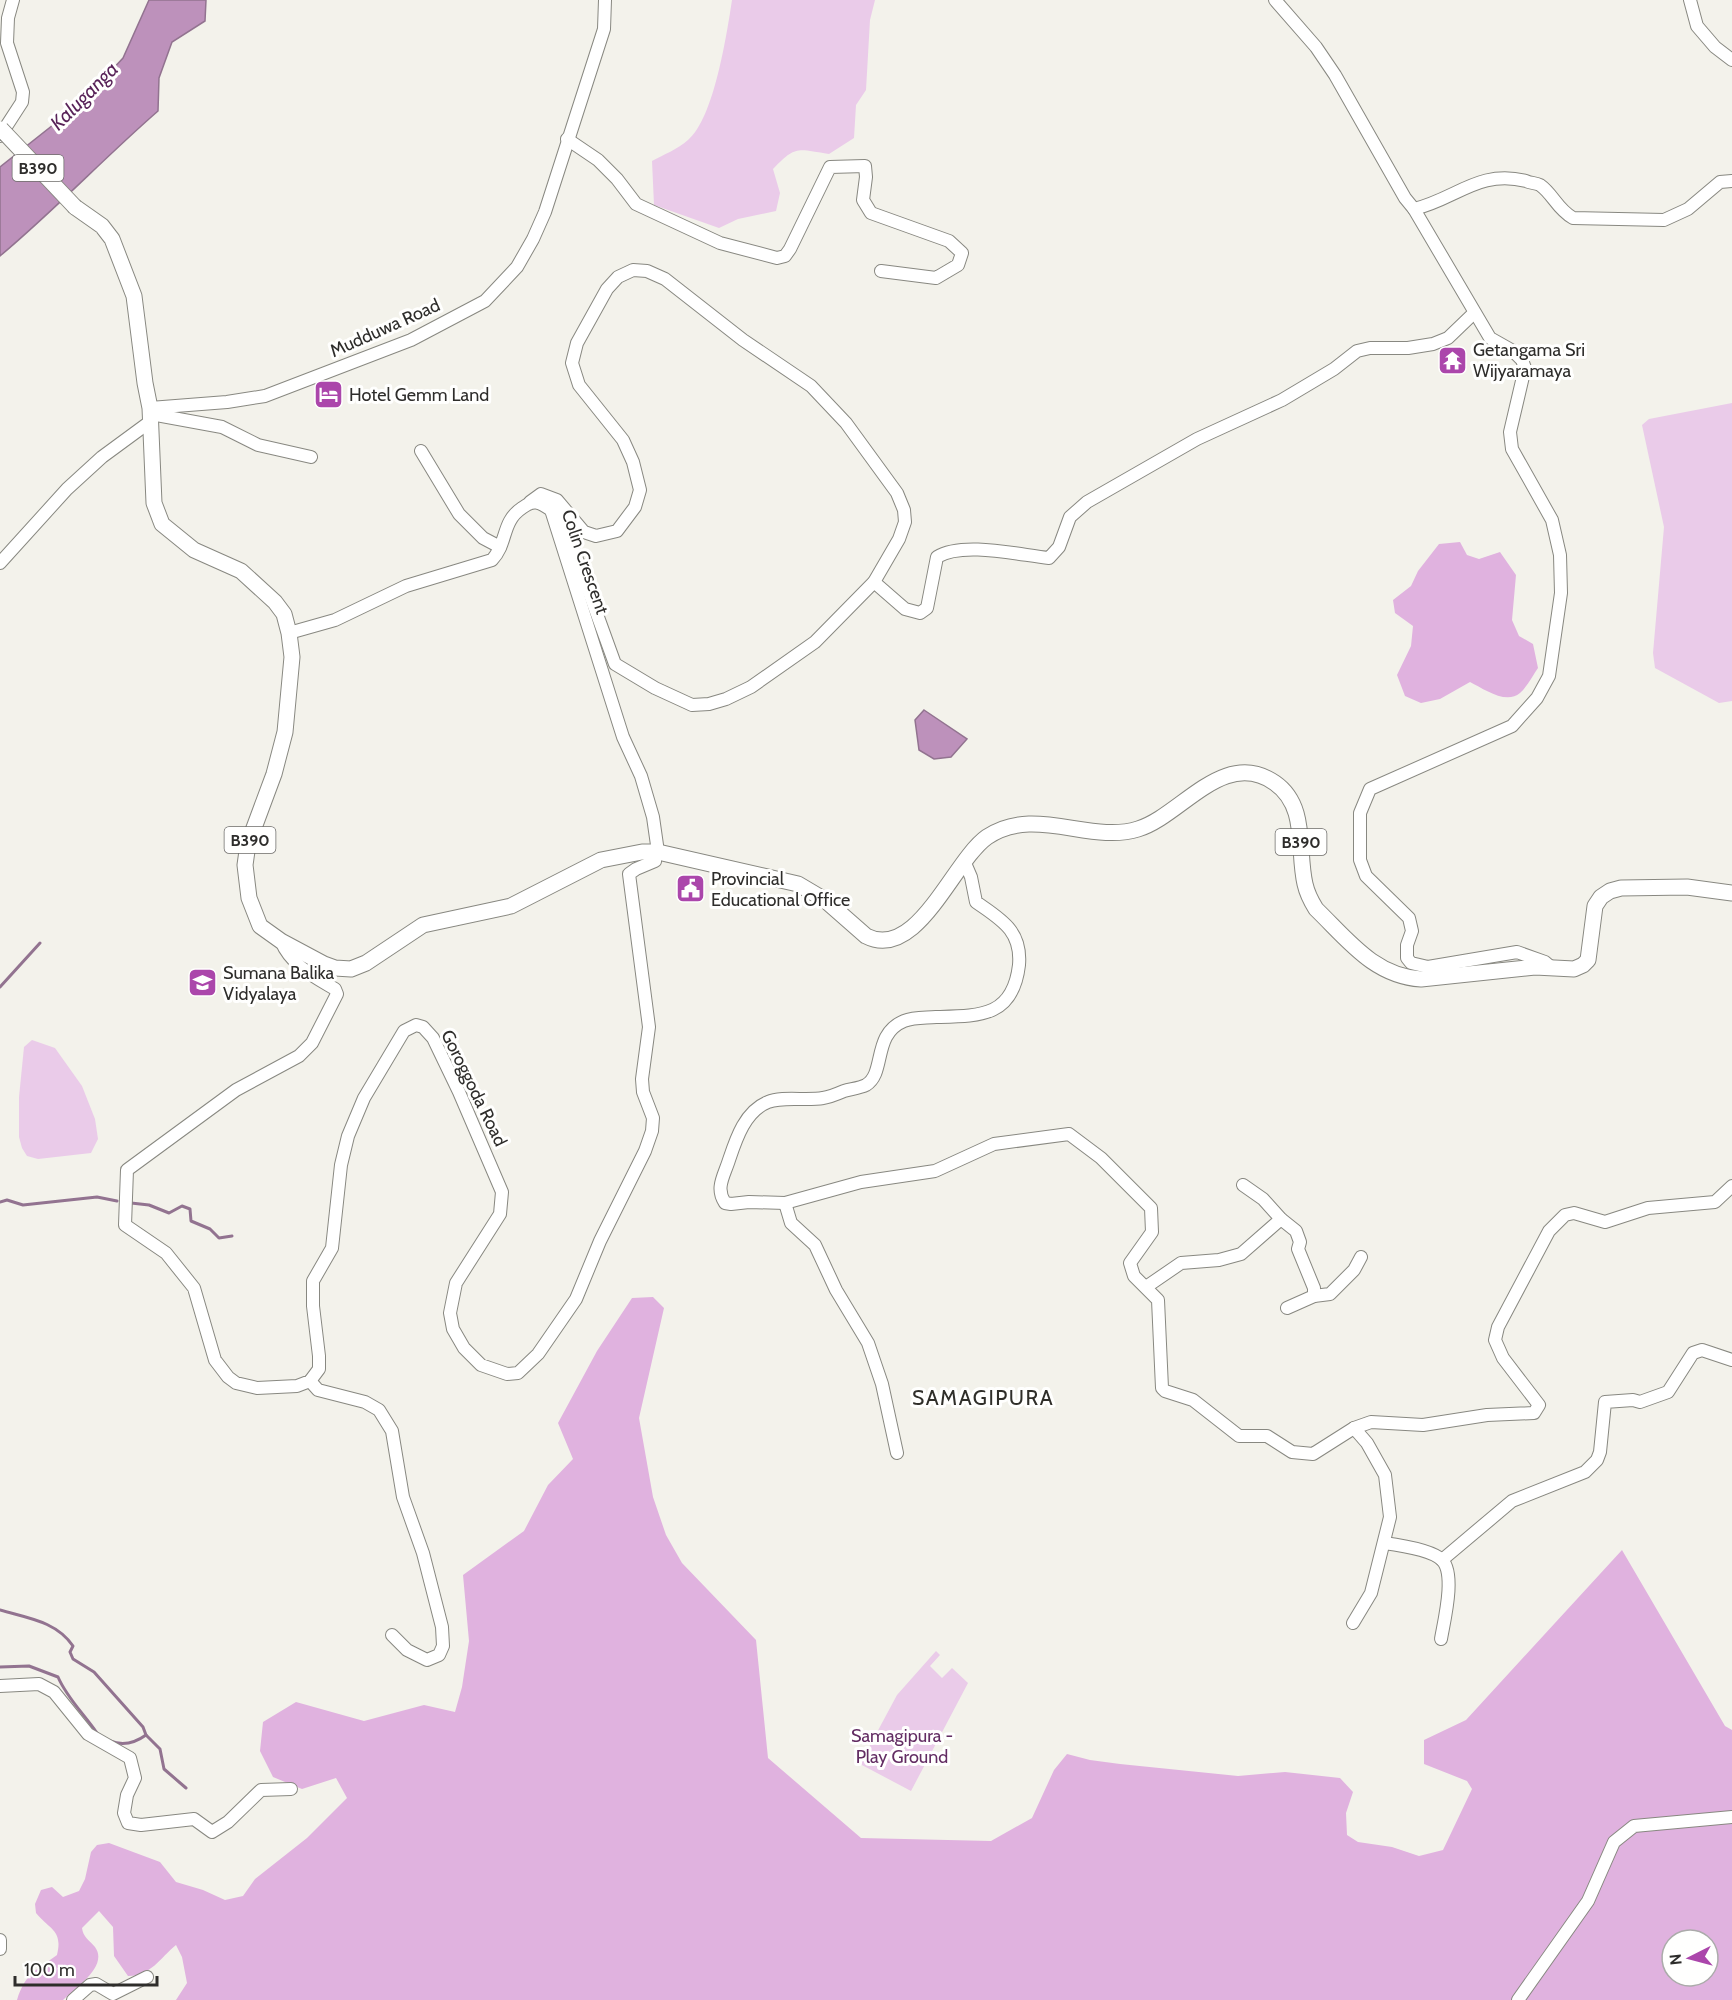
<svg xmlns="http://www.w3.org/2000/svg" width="1732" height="2000" font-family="Cabin,sans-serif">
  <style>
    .green { fill: #eacbe9 }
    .forest { fill: #e0b2df; fill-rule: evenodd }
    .water { fill: #bd91bb; stroke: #927390; stroke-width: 1.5 }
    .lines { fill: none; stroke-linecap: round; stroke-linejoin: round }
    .stream { stroke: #927390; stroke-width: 3 }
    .minor-casing { stroke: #888881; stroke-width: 14 }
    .major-casing { stroke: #888881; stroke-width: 17 }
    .minor { stroke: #fff; stroke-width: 12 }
    .major { stroke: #fff; stroke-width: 15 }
    .major-bridge-casing { stroke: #888881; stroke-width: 17; stroke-linecap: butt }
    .major-bridge { stroke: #fff; stroke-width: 15 }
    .labels { text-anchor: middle; stroke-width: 6; stroke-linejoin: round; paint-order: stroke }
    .shield { fill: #fffffe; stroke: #6d6c6a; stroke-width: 1.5 }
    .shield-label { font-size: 16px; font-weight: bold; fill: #2e2d2b }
    .street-label { font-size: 18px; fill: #2e2d2b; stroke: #fffffe }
    .poi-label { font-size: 18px; fill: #2e2d2b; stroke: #fffffe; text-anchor: start }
    .park-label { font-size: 18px; fill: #632d63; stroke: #fffffe }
    .water-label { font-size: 20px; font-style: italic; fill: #582258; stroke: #fffffe }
    .quarter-label { font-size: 21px; letter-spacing: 1.5px; fill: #2f2e29; stroke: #fffffe }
  </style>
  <rect width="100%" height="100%" fill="#f3f2eb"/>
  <g class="green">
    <path d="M732 0H875L870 20 866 90 856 105 854 138 829 154C797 149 796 145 773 169L780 193 776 211 738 219 719 228 654 205 652 161C663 155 678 149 688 140 714 119 727 33 732 0Z"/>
    <polygon points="1732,403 1732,701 1719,703 1655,668 1653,653 1664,527 1642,425 1649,419"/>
    <polygon points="32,1040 55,1048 82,1086 95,1119 98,1139 91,1153 38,1159 27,1156 22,1148 19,1137 19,1097 24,1047"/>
    <polygon points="936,1651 940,1655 930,1666 942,1678 952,1668 968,1683 911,1791 860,1764 897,1695"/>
  </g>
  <g class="forest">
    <path d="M1460 542 1467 555 1479 559 1500 552 1516 575 1512 620 1519 636 1533 644 1538 668C1533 675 1527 687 1520 693 1506 705 1484 689 1470 682L1440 699 1421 703 1405 696 1397 675 1411 646 1413 626 1395 613 1393 600 1411 586 1418 571 1439 544Z"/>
    <path d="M653 1297 664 1308 639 1418 653 1497 666 1535 682 1563 756 1640 768 1758 861 1838 991 1841 1032 1818 1054 1770 1067 1754 1090 1760 1120 1764 1238 1776 1285 1772 1340 1778 1353 1792 1346 1813 1347 1835 1358 1842 1392 1847 1419 1856 1443 1850 1472 1789 1467 1781 1424 1764V1740L1466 1720 1622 1550 1725 1726 1732 1730V2000H176L187 1983 182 1957 176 1945C160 1958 151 1976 128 1976L114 1956 113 1927 99 1911 82 1928C83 1937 89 1940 95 1947 109 1966 75 1988 63 2000H17C25 1974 36 1970 57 1955 63 1930 50 1930 36 1913L35 1904 41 1890 52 1887 63 1897 79 1891 85 1879 91 1852 97 1845 109 1843 160 1862 176 1882 203 1890 225 1900 243 1896 255 1879 307 1838 347 1798 336 1778 302 1789 273 1777 260 1751 263 1722 296 1702 364 1721 424 1705 455 1712 462 1687 469 1641 463 1575 524 1531 548 1485 573 1459 558 1423 597 1351 632 1298ZM1672 1940H1708V1976H1672Z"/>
  </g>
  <g class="water">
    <path d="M149 0H206L205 21 172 42 159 78 158 111C104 158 55 210 0 256V167L82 102 123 58Z"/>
    <polygon points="924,710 967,739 951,757 934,759 919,750 915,720"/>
  </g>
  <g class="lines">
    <g class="stream">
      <polyline points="0,987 40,943"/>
      <polyline points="0,1202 7,1200 23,1205 97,1197 117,1201"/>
      <polyline points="131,1203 149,1205 169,1213 182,1206 190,1209 191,1221 210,1229 219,1238 232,1236"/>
      <path d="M0 1610C27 1618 56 1621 73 1646L70 1652 73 1659 94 1672 143 1727 146 1735"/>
      <path d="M0 1667 29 1666 58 1677C67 1698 84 1714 97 1733"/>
      <path d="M110 1741C123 1746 135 1743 146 1735L160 1749 164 1769 186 1788"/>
    </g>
    <defs>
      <g id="minor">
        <path d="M1275 0 1316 47 1335 75 1405 198 1414 209C1456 199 1479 169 1526 181 1530 183 1536 183 1540 185 1553 194 1557 209 1573 218L1664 220 1688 209 1720 182 1732 181"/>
        <polyline points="1690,0 1697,26 1715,47 1732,60"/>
        <polyline points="0,136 22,102 23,92 7,43 8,18 13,0"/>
        <polyline points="567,139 598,160 617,179 636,204 720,243 777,258 785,256 790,249 830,167 865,166 866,177 863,200 871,213 949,241 962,253 958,265 936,278 881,271"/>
        <polyline points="1414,209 1490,338 1513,351 1522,360 1525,368 1510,432 1512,449 1552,520 1560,555 1561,593 1549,676 1537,698 1512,726 1370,789 1360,813 1360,860 1366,876 1409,918 1412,931 1407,945 1407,958 1411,963 1428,967 1517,952 1545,962 1552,968"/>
        <polyline points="150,408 227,402 265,396 411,340 485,301 517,267 533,239 545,212 604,29 605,0"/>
        <polyline points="151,414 222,427 258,445 311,457"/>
        <polyline points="421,451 459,514 483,538 500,547"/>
        <polyline points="530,502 541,494 557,500 584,532 596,536 617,531 635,507 640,490 633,462 623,440 579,385 572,363 577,343 607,289 618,277 633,270 647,271 665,279 743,340 811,386 846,423 897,493 904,510 905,522 899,539 874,582 815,642 751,687 726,699 709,704 692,705 655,688 615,664 565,526 551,510"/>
        <polyline points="0,563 67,489 102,457 151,421"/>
        <path d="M874 582 905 609 920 613 927 608 937 557C963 541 1019 555 1049 558L1059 547 1070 517 1087 502 1197 439 1282 400 1334 369 1357 351 1370 348H1408L1433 344 1448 338 1474 313"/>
        <path d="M289 633 335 620 406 586 492 560C508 543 501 522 522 508 534 499 539 502 551 510L623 737 641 776 653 817 658 852"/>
        <path d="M965 863 971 877 976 902C1000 919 1022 930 1019 965 1013 1017 980 1016 936 1017 925 1018 914 1017 904 1021 872 1034 886 1073 866 1085 860 1088 851 1089 844 1091 837 1094 830 1097 823 1098 807 1101 782 1096 768 1102 745 1111 736 1139 729 1160 724 1176 715 1188 725 1203L731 1204 749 1202 785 1203 861 1182 935 1171 994 1144 1069 1134 1101 1158 1151 1208 1152 1232 1130 1263 1134 1276 1158 1300 1162 1388 1165 1391 1193 1400 1239 1436H1267L1292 1452 1313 1454 1354 1428 1371 1422 1423 1425 1487 1415 1534 1413 1539 1405 1503 1358 1495 1340 1498 1327 1549 1231 1565 1215 1574 1213 1605 1222 1648 1208 1715 1202 1732 1186"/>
        <path d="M281 941C291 965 313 976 335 989L337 994 312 1043 299 1056 236 1090 127 1170 125 1225 166 1253 194 1288 215 1360 228 1377 236 1383 257 1388 297 1386 310 1381 319 1369V1356L313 1306V1281L332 1248 341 1165 348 1136 364 1098 404 1031 416 1025 423 1027 433 1038 459 1092 502 1192 500 1214 456 1283 450 1313 453 1329 464 1348 481 1365 507 1374 518 1373 538 1354 576 1299 600 1241 645 1151 652 1131 653 1118 643 1092 642 1079 649 1027 629 874 636 869 655 861 654 852"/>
        <polyline points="1243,1185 1263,1199 1281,1219 1296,1231 1300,1242 1298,1249 1314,1288 1314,1296"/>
        <polyline points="785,1203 791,1223 815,1245 836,1290 868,1343 882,1384 897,1453"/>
        <polyline points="1146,1287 1181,1263 1219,1260 1241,1254 1281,1219"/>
        <polyline points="1287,1308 1314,1296 1330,1294 1354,1270 1361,1257"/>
        <polyline points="310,1381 318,1390 365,1402 379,1410 392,1431 403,1497 423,1553 442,1627 443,1646 439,1655 427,1660 407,1650 392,1635"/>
        <path d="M1384 1543C1399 1545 1432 1550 1442 1560 1456 1574 1444 1621 1441 1639"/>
        <polyline points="1442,1560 1512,1501 1585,1472 1597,1460 1600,1452 1605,1402 1633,1400 1640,1402 1668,1392 1693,1353 1702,1350 1732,1360"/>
        <polyline points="1353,1623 1371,1593 1390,1517 1385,1475 1367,1443 1354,1428"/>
        <polyline points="0,1686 39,1684 54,1692 88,1734 130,1758 135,1778 127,1795 124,1813 128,1823 141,1825 194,1819 212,1832 228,1822 261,1790 291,1789"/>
        <polyline points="0,1940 0,1949"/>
        <polyline points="73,2000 90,1985 96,1984 113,1994 147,1977"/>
        <polyline points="1518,2000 1588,1901 1614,1842 1634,1826 1732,1817"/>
      </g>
      <path id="major" d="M75 207 102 226 112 239 134 296 145 383 150 408 154 503 162 524 194 550 241 571 275 602 284 614 289 633 292 657 285 732 274 774 248 844 245 865 249 898 260 926 281 941 324 964 335 968 351 969 366 963 423 925 511 906 601 860 642 852H658L798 884 825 900 866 936C917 962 953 861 987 837 1034 805 1090 844 1138 829 1181 816 1224 747 1275 783 1308 806 1297 850 1305 884 1307 893 1311 901 1316 909 1348 940 1374 976 1421 979L1535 967 1574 969 1583 965 1588 960 1595 906 1601 897 1610 891 1621 888 1687 887 1732 893"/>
    </defs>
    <use href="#minor" class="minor-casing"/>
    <use href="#major" class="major-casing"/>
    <use href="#minor" class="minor"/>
    <use href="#major" class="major"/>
    <defs>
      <polyline id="major-bridge" points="1,129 75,207"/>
    </defs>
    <use href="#major-bridge" class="major-bridge-casing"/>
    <use href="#major-bridge" class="major-bridge"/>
  </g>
  <defs>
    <symbol id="temple-square" viewBox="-11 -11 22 22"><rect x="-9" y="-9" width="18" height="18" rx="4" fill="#ab46ab" stroke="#fffffe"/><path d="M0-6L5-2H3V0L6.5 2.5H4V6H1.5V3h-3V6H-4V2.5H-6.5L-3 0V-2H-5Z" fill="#fff"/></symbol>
    <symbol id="hotel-square" viewBox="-11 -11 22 22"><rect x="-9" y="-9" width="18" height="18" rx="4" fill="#ab46ab" stroke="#fffffe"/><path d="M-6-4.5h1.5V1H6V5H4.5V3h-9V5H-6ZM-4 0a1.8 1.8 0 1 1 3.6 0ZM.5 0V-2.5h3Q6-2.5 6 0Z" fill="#fff"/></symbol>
    <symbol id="civic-square" viewBox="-11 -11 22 22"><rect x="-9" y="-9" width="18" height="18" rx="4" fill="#ab46ab" stroke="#fffffe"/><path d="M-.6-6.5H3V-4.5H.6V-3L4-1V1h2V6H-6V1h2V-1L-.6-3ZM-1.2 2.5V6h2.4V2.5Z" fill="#fff"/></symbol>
    <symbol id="school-square" viewBox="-11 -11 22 22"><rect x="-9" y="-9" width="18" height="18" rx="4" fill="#ab46ab" stroke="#fffffe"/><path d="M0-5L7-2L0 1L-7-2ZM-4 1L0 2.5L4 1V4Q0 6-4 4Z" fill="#fff"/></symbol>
  </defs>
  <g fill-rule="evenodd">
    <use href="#temple-square" x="1436" y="344" width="33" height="33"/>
    <use href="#hotel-square" x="312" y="378" width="33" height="33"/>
    <use href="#civic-square" x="674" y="872" width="33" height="33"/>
    <use href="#school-square" x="186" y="966" width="33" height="33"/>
  </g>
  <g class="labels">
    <g class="shield">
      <rect x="12.5" y="155" width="51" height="26" rx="4.5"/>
      <rect x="224.5" y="827" width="51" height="26" rx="4.5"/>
      <rect x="1275.5" y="829" width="51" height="26" rx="4.5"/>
    </g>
    <g class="shield-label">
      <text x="38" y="174">B390</text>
      <text x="250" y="846">B390</text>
      <text x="1301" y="848">B390</text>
    </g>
    <g class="street-label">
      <text transform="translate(385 328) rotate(-24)" y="6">Mudduwa Road</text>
      <text transform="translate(585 562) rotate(71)" y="6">Colin Crescent</text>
      <text transform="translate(474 1088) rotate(64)" y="6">Goroggoda Road</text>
    </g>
    <g class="poi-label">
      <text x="1473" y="356">Getangama Sri<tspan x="1473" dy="21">Wijyaramaya</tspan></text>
      <text x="349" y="401">Hotel Gemm Land</text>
      <text x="711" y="885">Provincial<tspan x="711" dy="21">Educational Office</tspan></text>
      <text x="223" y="979">Sumana Balika<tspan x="223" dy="21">Vidyalaya</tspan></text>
    </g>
    <g class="park-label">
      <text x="902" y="1742">Samagipura -<tspan x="902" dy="21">Play Ground</tspan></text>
    </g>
    <g class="water-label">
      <text transform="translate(84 96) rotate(-45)" y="7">Kaluganga</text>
    </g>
    <g class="quarter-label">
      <text x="983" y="1405">SAMAGIPURA</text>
    </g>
  </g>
  <g transform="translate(1690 1958) rotate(264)"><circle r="28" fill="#fffffe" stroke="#ababaa" stroke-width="1.5"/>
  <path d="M0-4.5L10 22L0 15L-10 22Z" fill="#ab46ab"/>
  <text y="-9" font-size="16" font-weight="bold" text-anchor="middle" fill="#2e2d2b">N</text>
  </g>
  <path d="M15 1976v9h142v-9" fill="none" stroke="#2e2d2b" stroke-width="3"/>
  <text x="24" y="1976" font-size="18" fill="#2e2d2b" stroke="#fffffe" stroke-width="4.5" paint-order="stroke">100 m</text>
</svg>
